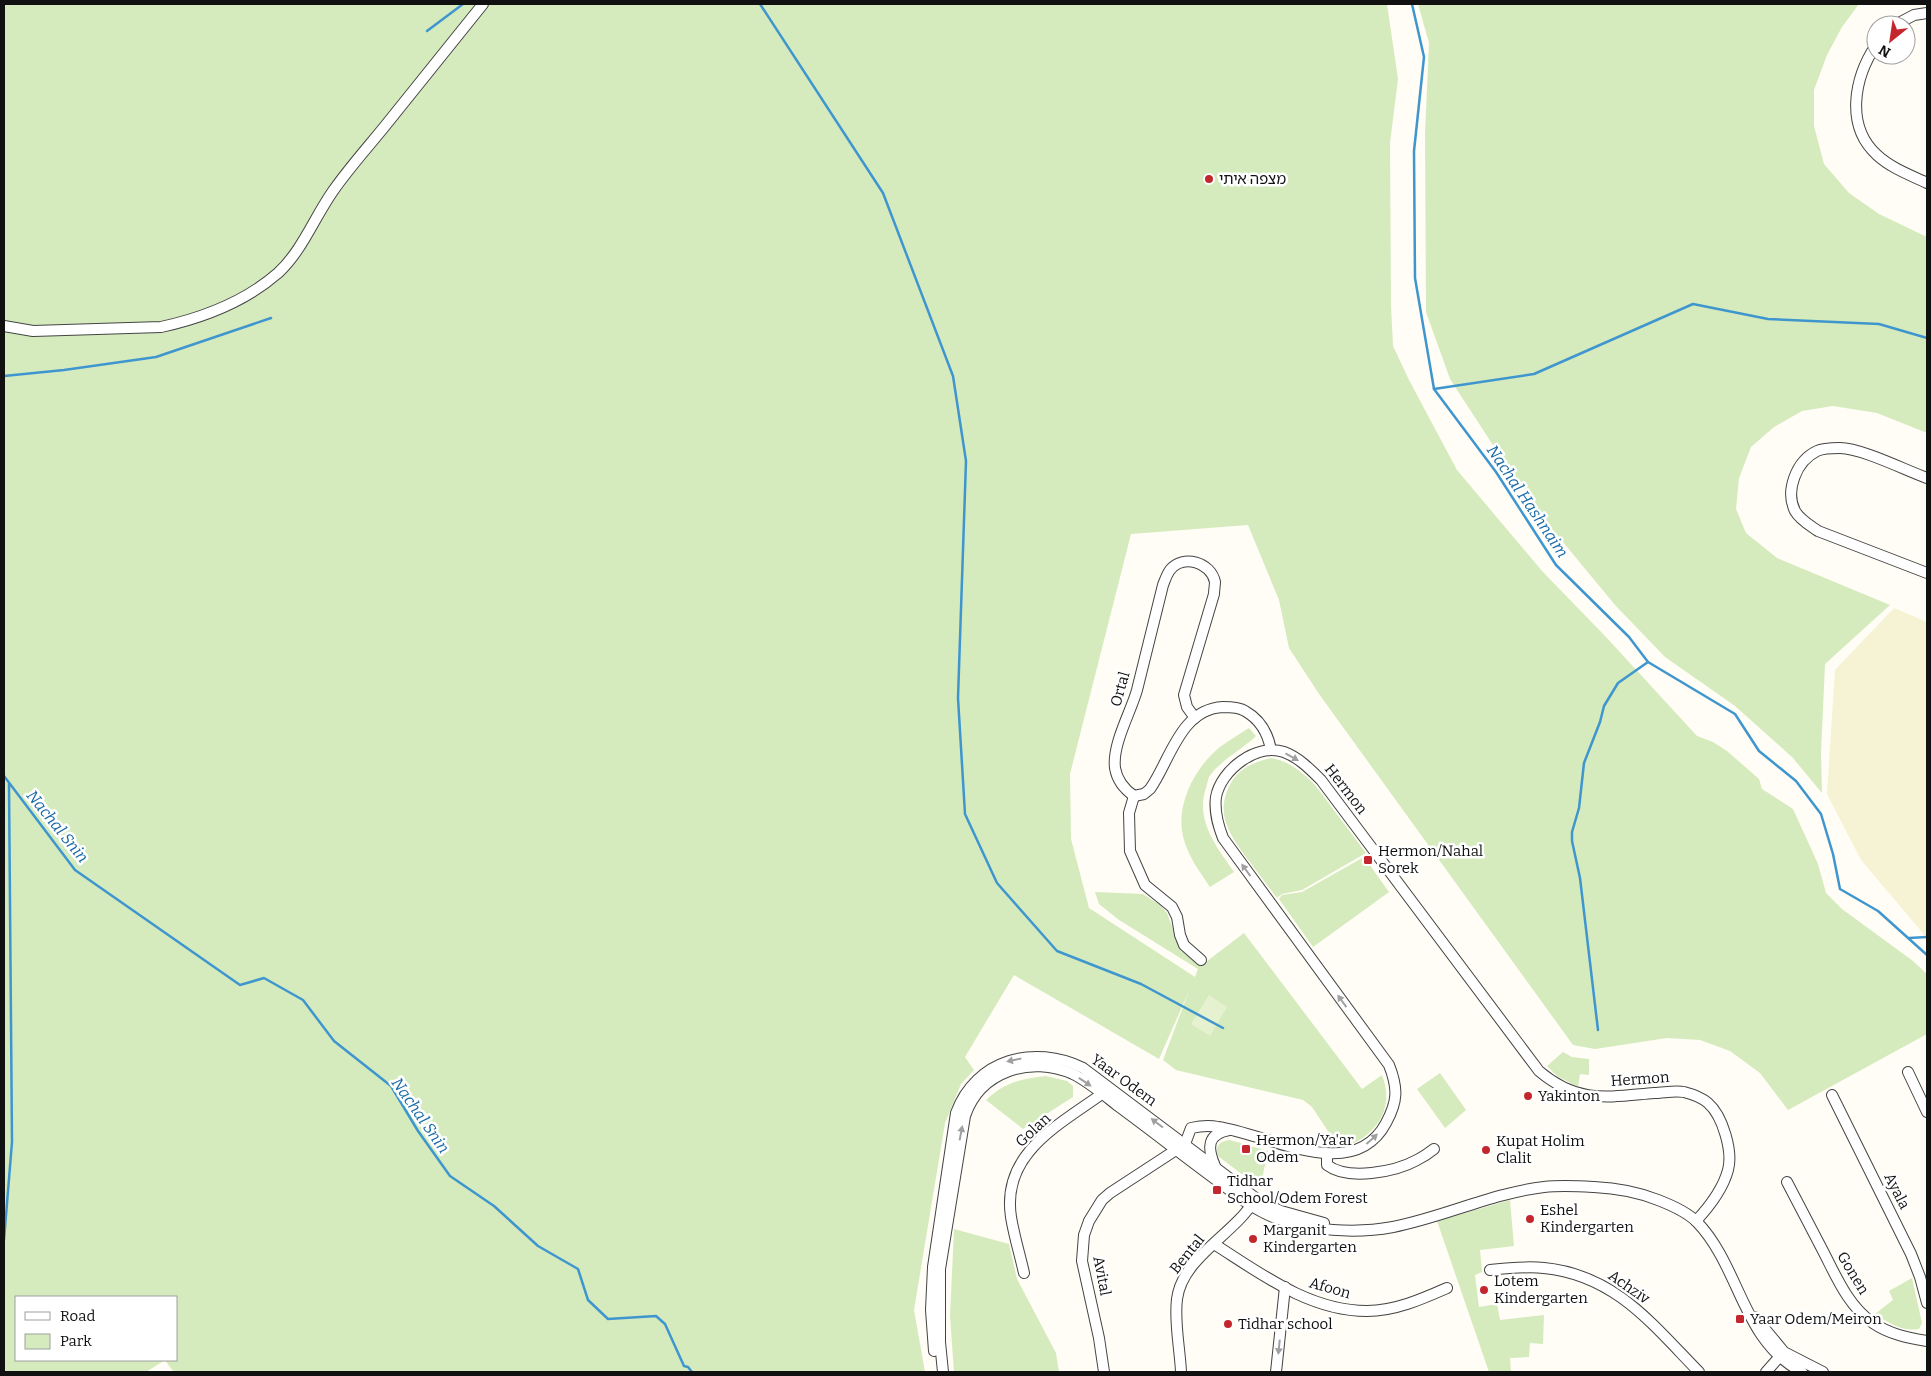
<svg xmlns="http://www.w3.org/2000/svg" width="1931" height="1376" font-family="Bitter,'Noto Sans Hebrew',serif">
  <style>
    .farmland { fill: #f6f3d4 }
    .green { fill: #d5ebbd; fill-rule: evenodd }
    .pitch { fill: #e6f2cf }
    .lines { fill: none; stroke-linecap: round; stroke-linejoin: round }
    .stream { stroke: #3f96cf; stroke-width: 2.5 }
    .minor-casing { stroke: #444; stroke-width: 12 }
    .minor { stroke: #fff; stroke-width: 10 }
    .oneway { fill: #a0a0a0 }
    .poi-dot { fill: #c4262e; stroke: #fff; stroke-width: 2 }
    .labels { text-anchor: middle; stroke-width: 5; stroke-linejoin: round; paint-order: stroke }
    .poi-label { font-size: 15px; fill: #111; stroke: #fff; text-anchor: start }
    .street-label { font-size: 15px; fill: #111; stroke: #fff }
    .water-label { font-size: 16px; font-style: italic; fill: #1768a6; stroke: #fff }
  </style>
  <rect width="100%" height="100%" fill="#fffdf5"/>
  <polygon class="farmland" points="1894,608 1927,622 1927,938 1861,860 1827,794 1835,670"/>
  <g class="green">
    <path d="M4 4H1387L1398 79 1390 143 1391 306 1393 346 1409 380 1457 470 1542 571 1606 637 1697 736 1713 742 1727 751 1759 779 1762 789 1793 809 1818 864 1826 893 1842 909 1913 961 1927 974V1034L1788 1110 1760 1073 1730 1051 1700 1040 1667 1038 1595 1049 1573 1045 1319 694 1289 648 1279 600 1248 525 1131 534 1070 774 1071 839 1089 908 1195 977 1198 969 1119 920 1099 904 1095 892 1143 894 1160 905 1167 913 1181 951 1202 965 1244 933 1362 1089 1382 1075C1396 1111 1374 1138 1340 1149L1312 1107 1303 1100 1176 1070 1163 1060 1189 991 1159 1059 1014 975 965 1057 974 1070 961 1084 945 1123 914 1310 925 1372H177L172 1370 165 1360 146 1372H4ZM16 1297H176V1360H16Z"/>
    <polygon points="1418,4 1859,4 1842,27 1827,55 1814,90 1814,126 1824,164 1849,193 1879,214 1927,237 1927,433 1877,413 1833,406 1802,411 1774,427 1751,447 1739,478 1736,509 1746,533 1777,558 1890,605 1825,664 1821,753 1822,793 1792,757 1735,706 1665,657 1615,605 1553,530 1502,459 1450,379 1426,312 1425,133 1429,43"/>
    <path d="M1249 728 1256 736C1243 749 1218 762 1209 777 1208 780 1207 784 1206 788 1195 820 1216 846 1234 872L1210 887C1200 872 1189 858 1184 840 1174 807 1194 768 1220 747 1229 740 1240 734 1249 728Z"/>
    <path d="M1271 758C1289 761 1302 772 1315 785L1366 853 1302 890 1282 894 1277 898C1268 886 1258 873 1249 861 1230 835 1213 813 1232 781 1240 768 1257 761 1271 758Z"/>
    <polygon points="1364,857 1389,892 1313,947 1279,899 1282,895 1302,892"/>
    <polygon points="1563,1052 1572,1057 1589,1059 1589,1075 1580,1074 1578,1087 1557,1076 1547,1066"/>
    <polygon points="1440,1073 1466,1110 1445,1128 1417,1089"/>
    <path d="M1046 1076 1067 1081 1073 1086V1097L1023 1129 986 1100C1005 1082 1021 1079 1046 1076Z"/>
    <path d="M1230 1140 1268 1151 1260 1188 1218 1156C1214 1146 1220 1141 1230 1140Z"/>
    <polygon points="1510,1200 1514,1246 1480,1250 1482,1272 1475,1275 1479,1307 1497,1304 1500,1320 1544,1315 1543,1344 1530,1343 1529,1357 1510,1358 1511,1372 1489,1372 1437,1221"/>
    <polygon points="954,1229 1009,1244 1017,1279 1056,1353 1059,1372 954,1372 950,1316"/>
    <path d="M1912 1278 1922 1323 1919 1329C1902 1332 1889 1323 1875 1314L1893 1300 1889 1291Z"/>
  </g>
  <polygon class="pitch" points="1209,995 1227,1007 1210,1036 1191,1024"/>
  <g class="lines">
    <g class="stream">
      <polyline points="760,4 883,193 953,376 966,461 958,698 965,814 997,883 1057,951 1141,984 1223,1028"/>
      <polyline points="1412,4 1424,57 1414,151 1415,278 1434,389 1496,472 1556,565 1629,637 1648,662 1735,714 1759,751 1796,781 1821,814 1833,854 1840,889 1878,911 1927,955"/>
      <polyline points="427,31 463,4"/>
      <polyline points="4,376 64,370 156,357 271,318"/>
      <polyline points="1434,389 1534,374 1693,304 1768,319 1879,324 1927,338"/>
      <polyline points="4,776 75,870 240,985 264,978 303,1000 334,1041 391,1086 418,1131 450,1176 494,1206 538,1246 578,1269 588,1300 608,1319 656,1316 665,1324 684,1366 688,1367 692,1372"/>
      <polyline points="1909,938 1927,937"/>
      <polyline points="1598,1030 1580,878 1572,841 1572,832 1579,808 1584,763 1600,722 1604,706 1618,683 1648,662"/>
      <polyline points="4,1240 12,1142 9,784"/>
    </g>
    <defs>
      <g id="minor">
        <polyline points="1895,25 1914,15 1927,13"/>
        <path d="M1876 45C1854 78 1845 126 1877 155 1891 168 1910 175 1927 183"/>
        <path d="M4 326 33 331 161 327C202 318 246 301 278 273 302 251 314 218 333 191 349 168 368 147 385 126 418 85 450 45 483 4"/>
        <path d="M1927 478C1905 470 1861 448 1840 448 1833 448 1823 448 1817 451 1796 461 1785 491 1795 511 1800 520 1811 526 1818 531L1927 573"/>
        <path d="M1134 796C1124 789 1117 780 1115 768 1112 744 1131 712 1137 690 1146 655 1154 620 1163 585 1165 580 1167 574 1170 570 1183 554 1211 562 1215 582 1215 585 1214 590 1214 594L1184 695 1187 707 1195 718"/>
        <path d="M1134 796 1144 794 1150 789C1170 761 1180 709 1223 707 1230 707 1239 707 1245 711 1261 720 1268 733 1271 750"/>
        <polyline points="1134,796 1129,813 1130,851 1145,885 1172,907 1177,917 1180,935 1184,945 1201,960"/>
        <polyline points="1908,1072 1927,1112"/>
        <polyline points="1832,1095 1911,1254 1920,1277 1927,1303"/>
        <path d="M1327 1154V1165C1348 1181 1395 1172 1417 1160 1423 1157 1429 1153 1434 1149"/>
        <path d="M1215 1166C1207 1148 1207 1134 1229 1130"/>
        <path d="M1787 1182C1799 1205 1811 1228 1823 1251 1836 1276 1848 1306 1873 1323 1889 1334 1908 1338 1927 1341"/>
        <path d="M1214 1244C1260 1273 1309 1311 1367 1311 1395 1311 1422 1299 1447 1288"/>
        <path d="M1490 1270C1508 1268 1526 1266 1544 1268 1615 1275 1652 1324 1699 1372"/>
        <path d="M1024 1273C1020 1255 1014 1236 1011 1217 1001 1152 1061 1124 1106 1091"/>
        <polyline points="1755,1317 1784,1352 1823,1372"/>
        <path d="M934 1351 931 1310 933 1267 956 1113C976 1059 1034 1044 1083 1068L1261 1202 1281 1211 1324 1223"/>
        <path d="M943 1372 940 1342V1269L965 1116C980 1071 1031 1055 1073 1074 1089 1082 1104 1095 1118 1106 1152 1131 1185 1157 1219 1182 1236 1195 1253 1209 1273 1217 1310 1231 1355 1234 1393 1227 1444 1217 1492 1193 1544 1187 1561 1185 1577 1186 1594 1187 1615 1188 1638 1192 1658 1200 1671 1205 1687 1212 1697 1222 1741 1268 1742 1341 1802 1372"/>
        <path d="M1104 1372 1099 1338 1082 1261 1084 1235 1089 1221 1102 1200 1110 1193 1185 1144 1191 1128C1200 1126 1209 1125 1218 1127 1268 1134 1353 1185 1386 1123 1398 1101 1398 1088 1389 1065L1223 838C1218 825 1214 812 1216 797 1221 770 1256 743 1284 752 1298 757 1310 769 1321 780L1539 1071C1578 1104 1607 1097 1654 1093 1663 1093 1675 1090 1684 1092 1692 1094 1702 1098 1708 1103 1723 1116 1733 1152 1728 1170 1723 1189 1709 1207 1696 1221"/>
        <path d="M1181 1372C1180 1349 1174 1322 1177 1299 1182 1258 1234 1234 1254 1201"/>
        <polyline points="1276,1372 1285,1287"/>
        <polyline points="1766,1372 1782,1354"/>
      </g>
    </defs>
    <use href="#minor" class="minor-casing"/>
    <use href="#minor" class="minor"/>
  </g>
  <defs><path id="oneway-solid" d="M-6-.8H1V-3.2L6.5 0L1 3.2V.8H-6Z" transform="scale(1.25)"/></defs>
  <g class="oneway">
    <use href="#oneway-solid" transform="translate(1292 757) rotate(29)"/>
    <use href="#oneway-solid" transform="translate(1246 870) rotate(-126)"/>
    <use href="#oneway-solid" transform="translate(1342 1001) rotate(-126)"/>
    <use href="#oneway-solid" transform="translate(1014 1060) rotate(168)"/>
    <use href="#oneway-solid" transform="translate(1085 1082) rotate(34)"/>
    <use href="#oneway-solid" transform="translate(1157 1123) rotate(-143)"/>
    <use href="#oneway-solid" transform="translate(961 1133) rotate(-79)"/>
    <use href="#oneway-solid" transform="translate(1372 1139) rotate(-42)"/>
    <use href="#oneway-solid" transform="translate(1279 1347) rotate(96)"/>
  </g>
  <g class="poi-dot">
    <circle cx="1209" cy="179" r="5"/>
    <rect x="1363" y="855" width="10" height="10" rx="2.5"/>
    <circle cx="1528" cy="1096" r="5"/>
    <rect x="1241" y="1144" width="10" height="10" rx="2.5"/>
    <circle cx="1486" cy="1150" r="5"/>
    <rect x="1212" y="1185" width="10" height="10" rx="2.5"/>
    <circle cx="1530" cy="1219" r="5"/>
    <circle cx="1253" cy="1239" r="5"/>
    <circle cx="1484" cy="1290" r="5"/>
    <rect x="1735" y="1314" width="10" height="10" rx="2.5"/>
    <circle cx="1228" cy="1324" r="5"/>
  </g>
  <g class="labels">
    <g class="poi-label">
      <text x="1219" y="184">מצפה איתי</text>
      <text x="1378" y="856">Hermon/Nahal<tspan x="1378" dy="17">Sorek</tspan></text>
      <text x="1538" y="1101">Yakinton</text>
      <text x="1256" y="1145">Hermon/Ya'ar<tspan x="1256" dy="17">Odem</tspan></text>
      <text x="1496" y="1146">Kupat Holim<tspan x="1496" dy="17">Clalit</tspan></text>
      <text x="1227" y="1186">Tidhar<tspan x="1227" dy="17">School/Odem Forest</tspan></text>
      <text x="1540" y="1215">Eshel<tspan x="1540" dy="17">Kindergarten</tspan></text>
      <text x="1263" y="1235">Marganit<tspan x="1263" dy="17">Kindergarten</tspan></text>
      <text x="1494" y="1286">Lotem<tspan x="1494" dy="17">Kindergarten</tspan></text>
      <text x="1750" y="1324">Yaar Odem/Meiron</text>
      <text x="1238" y="1329">Tidhar school</text>
    </g>
    <g class="street-label">
      <text transform="translate(1120 689) rotate(-74)" y="5">Ortal</text>
      <text transform="translate(1346 789) rotate(52)" y="5">Hermon</text>
      <text transform="translate(1640 1079) rotate(-4)" y="5">Hermon</text>
      <text transform="translate(1124 1080) rotate(36)" y="5">Yaar Odem</text>
      <text transform="translate(1033 1130) rotate(-43)" y="5">Golan</text>
      <text transform="translate(1897 1191) rotate(63)" y="5">Ayala</text>
      <text transform="translate(1187 1254) rotate(-51)" y="5">Bental</text>
      <text transform="translate(1853 1273) rotate(59)" y="5">Gonen</text>
      <text transform="translate(1102 1276) rotate(79)" y="5">Avital</text>
      <text transform="translate(1629 1287) rotate(35)" y="5">Achziv</text>
      <text transform="translate(1330 1288) rotate(16)" y="5">Afoon</text>
    </g>
    <g class="water-label">
      <text transform="translate(1528 501) rotate(56)" y="6">Nachal Hashnaim</text>
      <text transform="translate(58 826) rotate(51)" y="6">Nachal Snin</text>
      <text transform="translate(421 1115) rotate(55)" y="6">Nachal Snin</text>
    </g>
  </g>
  <rect width="1931" height="1376" fill="none" stroke="#111111" stroke-width="10"/>
  <rect x="15" y="1296" width="162" height="65" fill="#ffffff" stroke="#a0a0a0"/>
  <rect x="25" y="1312" width="25" height="8" fill="#ffffff" stroke="#a0a0a0"/>
  <text x="60" y="1321" font-size="15" fill="#111111">Road</text>
  <rect x="25" y="1334" width="25" height="15" fill="#d5ebbd" stroke="#a0a0a0"/>
  <text x="60" y="1346" font-size="15" fill="#111111">Park</text>
  <g transform="translate(1891 40) rotate(210)"><circle r="24" fill="#ffffff" stroke="#a0a0a0"/>
  <path d="M0-4L9 19L0 12L-9 19Z" fill="#c4262e"/>
  <text y="-8" font-size="14" font-weight="bold" text-anchor="middle" fill="#111111">N</text>
  </g>
</svg>
